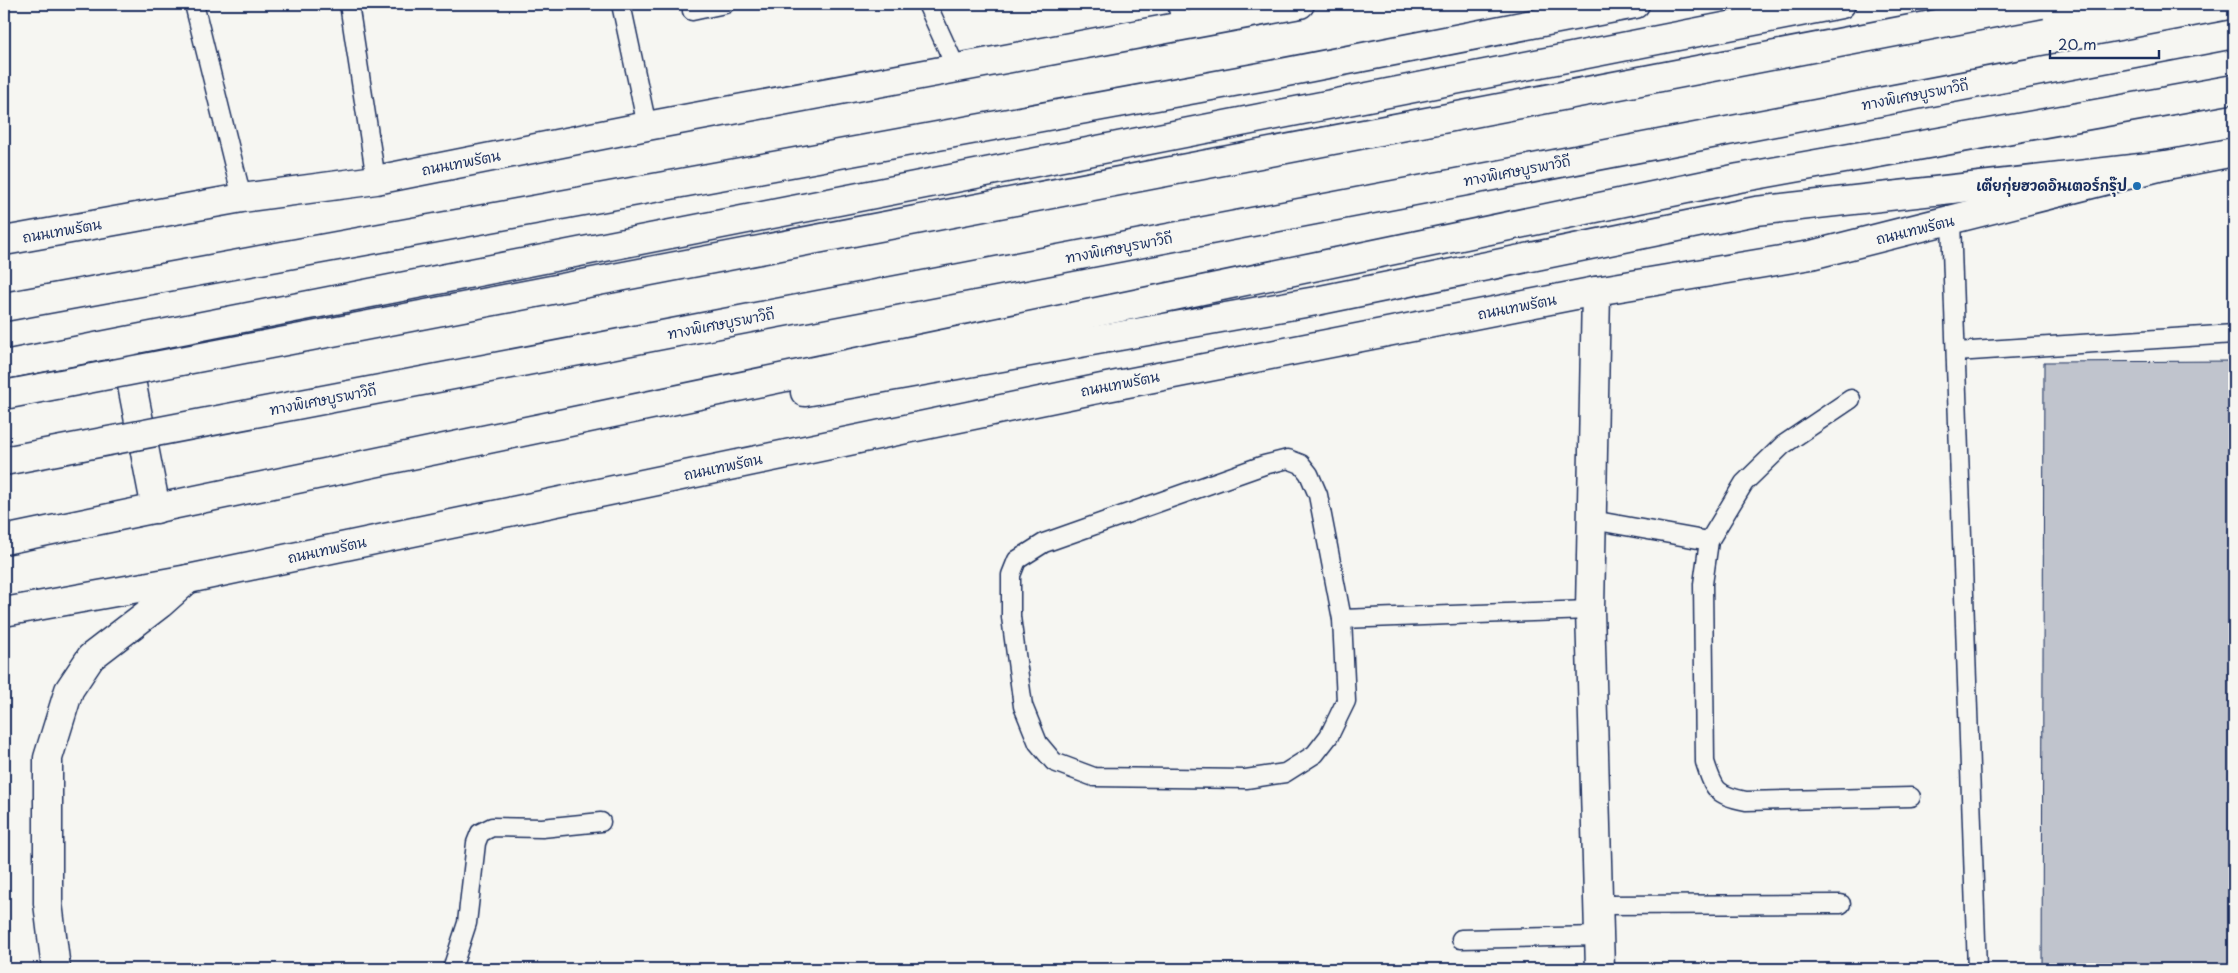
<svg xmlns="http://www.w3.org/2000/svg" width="2238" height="973" font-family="'Playpen Sans','Playpen Sans Thai',sans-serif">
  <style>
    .building { fill: #c0c4cd; stroke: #1b2f5e }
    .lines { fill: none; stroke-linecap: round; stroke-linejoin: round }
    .lane-casing { stroke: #1b2f5e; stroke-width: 21 }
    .street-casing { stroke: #1b2f5e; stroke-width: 31 }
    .secondary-casing { stroke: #1b2f5e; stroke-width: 31 }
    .highway-casing { stroke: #1b2f5e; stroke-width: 31 }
    .lane { stroke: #f6f6f2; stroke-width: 18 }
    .street { stroke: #f6f6f2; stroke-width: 28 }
    .secondary { stroke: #f6f6f2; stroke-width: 28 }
    .highway { stroke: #f6f6f2; stroke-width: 28 }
    .highway-bridge-casing { stroke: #1b2f5e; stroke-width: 31; stroke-linecap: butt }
    .highway-bridge { stroke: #f6f6f2; stroke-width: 28 }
    .poi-dot { fill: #1f6fb2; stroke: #f6f6f2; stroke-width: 2 }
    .labels { text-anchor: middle; stroke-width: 4; stroke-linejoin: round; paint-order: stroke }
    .street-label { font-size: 14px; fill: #1b2f5e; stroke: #f6f6f2 }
    .poi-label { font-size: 14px; font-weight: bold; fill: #1b2f5e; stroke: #f6f6f2; text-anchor: end }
  </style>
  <rect width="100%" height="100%" fill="#f6f6f2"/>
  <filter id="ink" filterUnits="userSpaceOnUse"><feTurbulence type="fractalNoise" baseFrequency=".02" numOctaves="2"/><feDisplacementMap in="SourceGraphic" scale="10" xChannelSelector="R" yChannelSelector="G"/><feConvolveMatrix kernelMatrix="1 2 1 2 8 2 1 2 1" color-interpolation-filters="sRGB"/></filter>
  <g filter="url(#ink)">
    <polygon class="building" points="2234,361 2234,969 2042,969 2044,362"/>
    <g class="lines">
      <defs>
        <g id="lane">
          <polyline points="194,4 242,198"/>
          <polyline points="349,4 376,180"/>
          <polyline points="621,4 647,126"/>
          <polyline points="927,4 957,70"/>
          <polyline points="1177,4 1182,26"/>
          <polyline points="692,11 725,4"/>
          <polyline points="1951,221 1977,969"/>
          <polyline points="1956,352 2234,334"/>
          <path d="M1851 399 1783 445 1744 483 1709 541 1703 584 1705 762C1714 790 1716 795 1746 801L1911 797"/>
          <polygon points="1288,459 1301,464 1309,474 1318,495 1342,619 1346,701 1329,736 1315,754 1285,773 1246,779 1094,777 1054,762 1038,743 1023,706 1011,617 1011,575 1017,560 1044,543 1264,465"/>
          <polyline points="1592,520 1709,541"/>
          <polyline points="1342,619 1590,610"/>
          <polyline points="1598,905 1841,904"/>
          <polyline points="1461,939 1599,936"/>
          <polyline points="452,969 467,923 476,843 480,833 492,827 542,828 601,822"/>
        </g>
        <polyline id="street" points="1596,291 1590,610 1600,969"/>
        <g id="secondary">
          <polyline points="4,241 242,198 376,180 647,126 1300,4"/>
          <polyline points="4,612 188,579 1107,387 1596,291 1811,255 2167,165 2234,152"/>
          <polyline points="56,969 48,903 48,758 69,690 91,657 160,604 188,579"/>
        </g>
        <g id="highway">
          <polyline points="4,307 1266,76 1635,4"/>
          <polyline points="125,349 156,509"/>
          <polyline points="4,365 1841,4"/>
          <polyline points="805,392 1316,301 1756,211 2167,165"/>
          <polyline points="4,540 1739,178 2234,89"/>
        </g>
      </defs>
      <use href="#lane" class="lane-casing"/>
      <use href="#street" class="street-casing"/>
      <use href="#secondary" class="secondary-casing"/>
      <use href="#highway" class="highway-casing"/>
      <use href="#lane" class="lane"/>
      <use href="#street" class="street"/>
      <use href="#secondary" class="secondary"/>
      <use href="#highway" class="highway"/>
      <defs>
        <g id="highway-bridge">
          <polyline points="4,395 2041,4"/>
          <polyline points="4,461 2234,34"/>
        </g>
      </defs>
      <use href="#highway-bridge" class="highway-bridge-casing"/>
      <use href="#highway-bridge" class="highway-bridge"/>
    </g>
  </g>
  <circle class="poi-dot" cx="2137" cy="186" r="5"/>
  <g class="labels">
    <g class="street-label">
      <text transform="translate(1915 95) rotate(-11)" y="5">ทางพิเศษบูรพาวิถี</text>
      <text transform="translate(461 163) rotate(-11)" y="5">ถนนเทพรัตน</text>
      <text transform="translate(1517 171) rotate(-11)" y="5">ทางพิเศษบูรพาวิถี</text>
      <text transform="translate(1915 230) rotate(-14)" y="5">ถนนเทพรัตน</text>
      <text transform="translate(62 231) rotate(-10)" y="5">ถนนเทพรัตน</text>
      <text transform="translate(1119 248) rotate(-11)" y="5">ทางพิเศษบูรพาวิถี</text>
      <text transform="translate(1517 307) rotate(-11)" y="5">ถนนเทพรัตน</text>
      <text transform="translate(721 324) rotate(-11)" y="5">ทางพิเศษบูรพาวิถี</text>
      <text transform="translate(1120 384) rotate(-11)" y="5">ถนนเทพรัตน</text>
      <text transform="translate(323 400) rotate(-11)" y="5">ทางพิเศษบูรพาวิถี</text>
      <text transform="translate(723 467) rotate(-12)" y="5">ถนนเทพรัตน</text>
      <text transform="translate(327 550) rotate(-12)" y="5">ถนนเทพรัตน</text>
    </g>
    <g class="poi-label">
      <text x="2127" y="191">เตียกุ่ยฮวดอินเตอร์กรุ๊ป</text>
    </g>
  </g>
  <rect width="2238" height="973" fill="none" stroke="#f6f6f2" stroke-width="20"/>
  <rect x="10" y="10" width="2218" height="953" fill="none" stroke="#1b2f5e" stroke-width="2" filter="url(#ink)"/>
  <path d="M2050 50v8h109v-8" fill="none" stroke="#1b2f5e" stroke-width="2.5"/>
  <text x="2058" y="50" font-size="15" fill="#1b2f5e" stroke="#f6f6f2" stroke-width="4" paint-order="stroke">20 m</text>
</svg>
